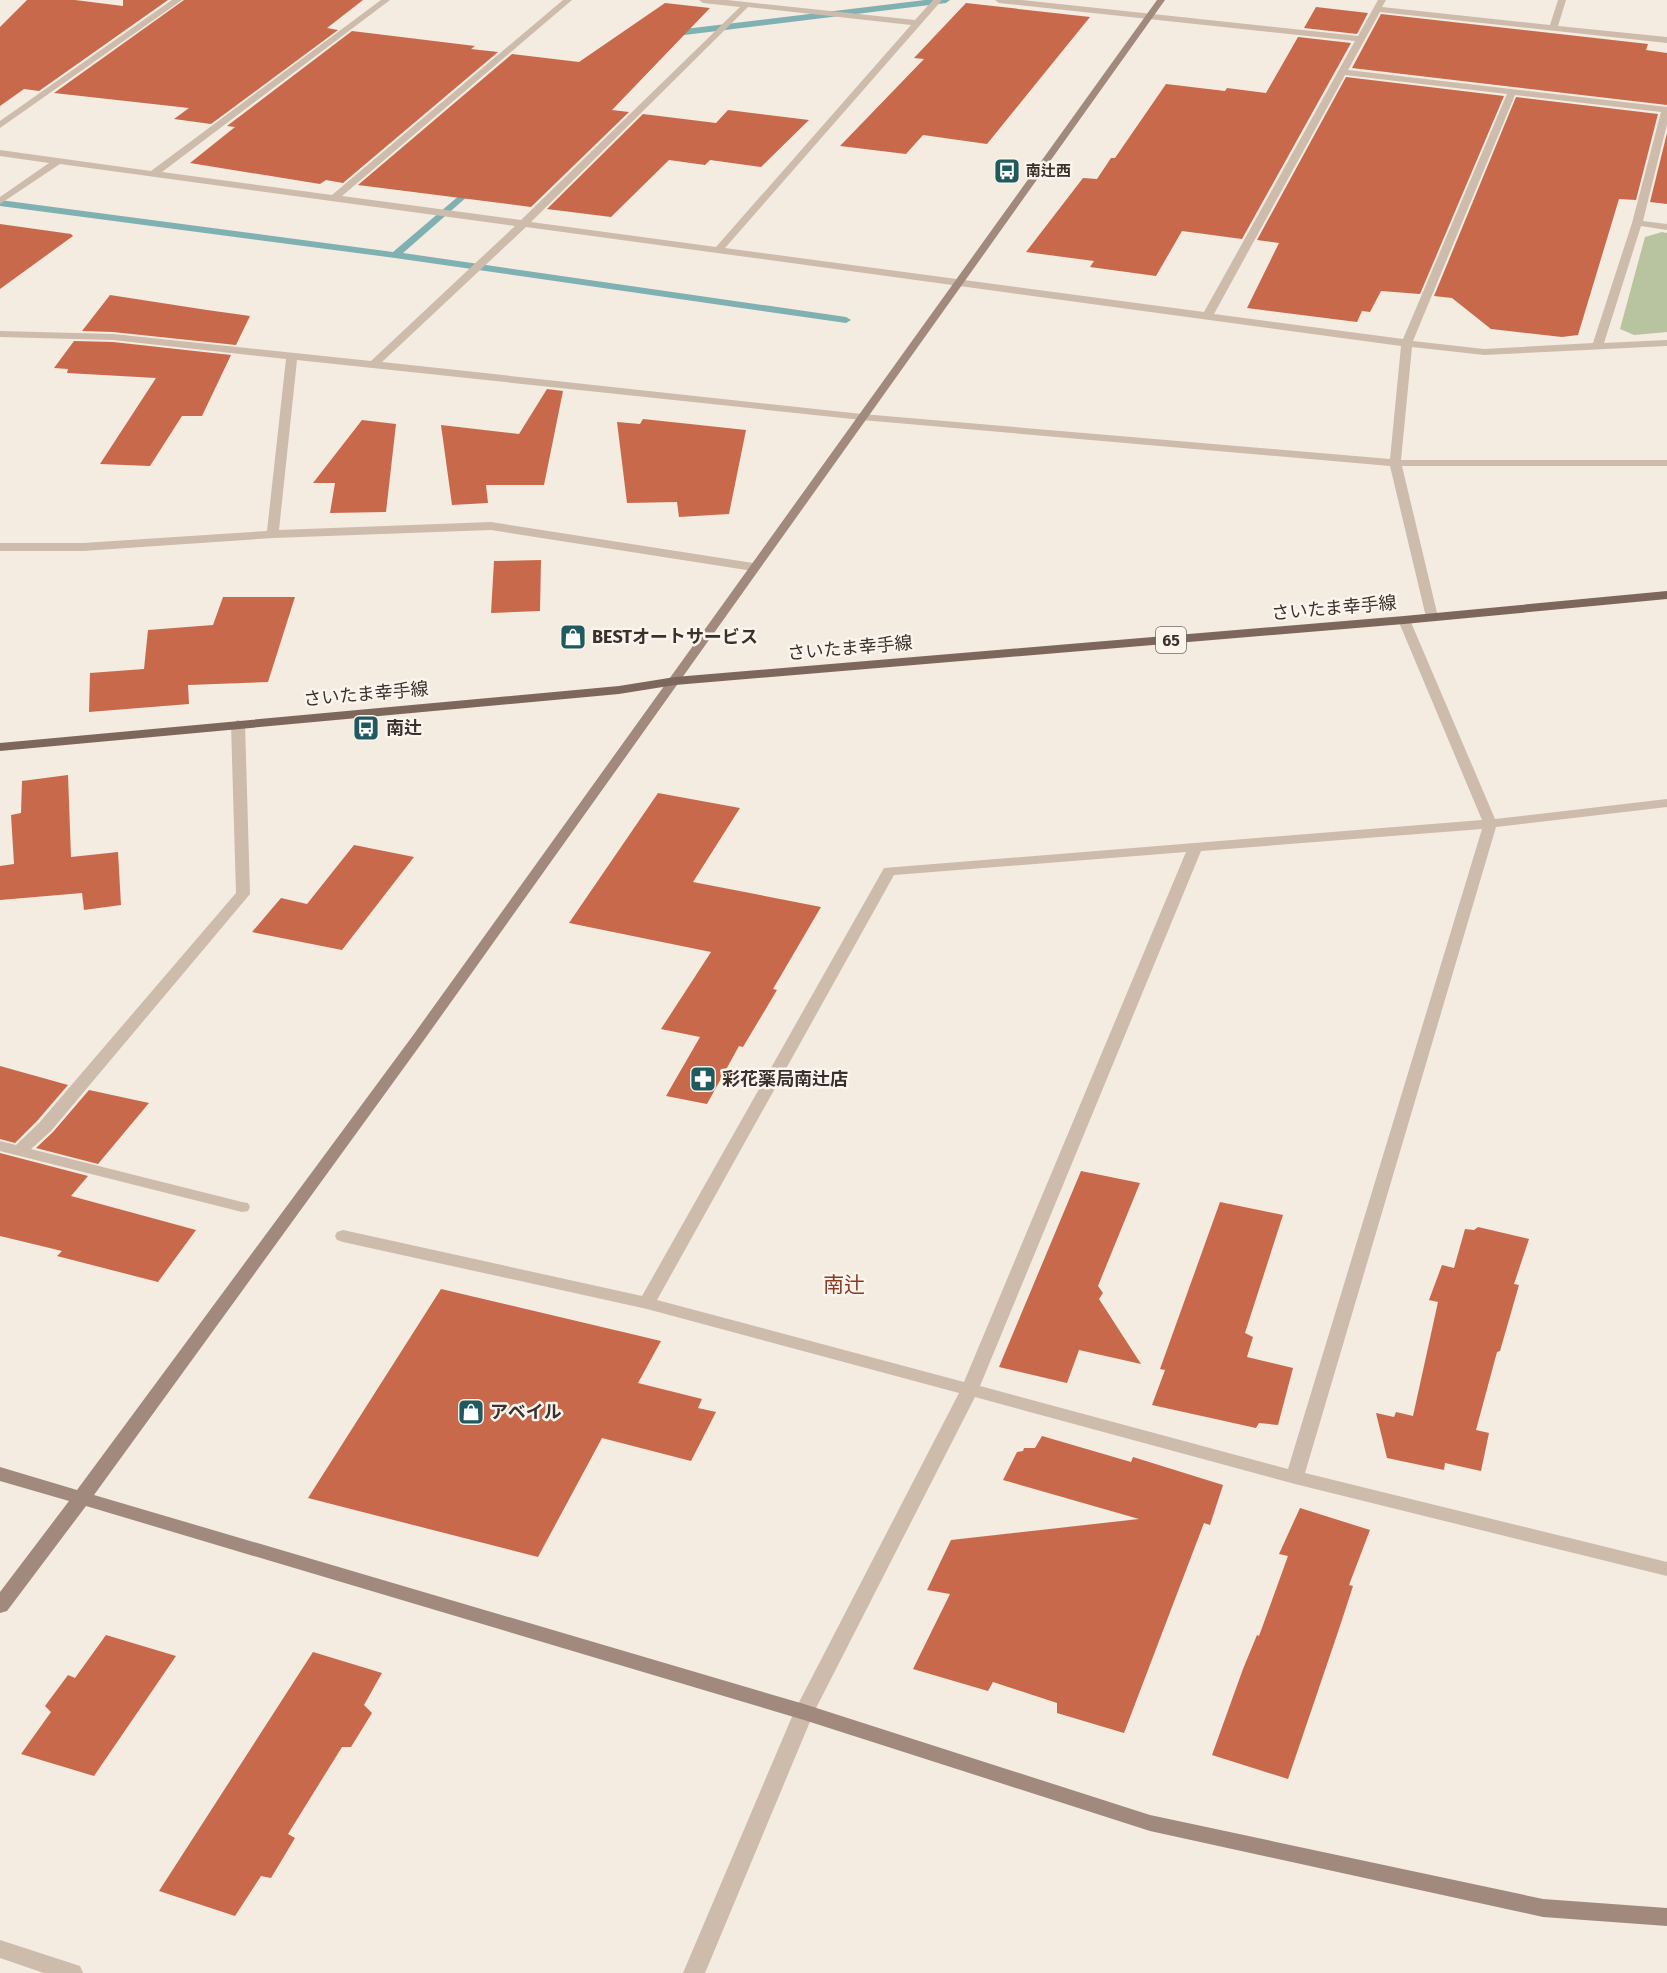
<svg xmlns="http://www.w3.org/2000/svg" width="1667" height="1973" font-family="'Fira Sans','Noto Sans JP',sans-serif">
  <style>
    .green { fill: #b8c4a0 }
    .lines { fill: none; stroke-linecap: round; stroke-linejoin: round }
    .stream { fill: #7fb0b2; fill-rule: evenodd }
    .building { fill: #c8694b }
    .street { fill: #cdbbac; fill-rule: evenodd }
    .secondary { fill: #a18a7d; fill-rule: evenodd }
    .primary { fill: #7d675c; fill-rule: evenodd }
    .labels { text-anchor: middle; stroke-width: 5; stroke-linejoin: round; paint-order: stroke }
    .far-poi-label { font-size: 15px; font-weight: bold; fill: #3b302b; stroke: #fbf5ee; text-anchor: start }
    .shield { fill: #fbf5ee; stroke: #756b66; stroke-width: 1.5 }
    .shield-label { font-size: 16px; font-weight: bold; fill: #3b302b }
    .street-label { font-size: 18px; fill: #3b302b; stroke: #fbf5ee }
    .poi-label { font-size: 18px; font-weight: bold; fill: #3b302b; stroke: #fbf5ee; text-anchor: start }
    .quarter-label { font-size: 21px; fill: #8c3b22; stroke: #fbf5ee }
  </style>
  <rect width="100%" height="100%" fill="#f4ebe1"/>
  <polygon class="green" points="1662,232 1667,233 1667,332 1634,335 1620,329 1645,237"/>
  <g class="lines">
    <g class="stream">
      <polygon points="925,0 950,0 946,3 668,37 664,34 668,31"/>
      <polygon points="474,183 477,184 477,188 403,253 846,317 851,320 846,323 395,258 0,206 0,200 393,252"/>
    </g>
  </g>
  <g class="building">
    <polygon points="27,0 75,0 123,6 123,0 168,0 39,91 24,89 0,106 0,27"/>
    <polygon points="184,0 363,0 327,28 338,30 211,124 174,119 189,108 54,93"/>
    <polygon points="665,3 710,8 612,110 629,112 531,207 358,185 512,54 579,62"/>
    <polygon points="966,3 1090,17 987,144 923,135 906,154 840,146 924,59 914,58"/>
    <polygon points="1316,7 1368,13 1357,34 1304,28"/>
    <polygon points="1381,14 1648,44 1646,50 1667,53 1667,105 1352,68"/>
    <polygon points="352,31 475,46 471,49 498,52 343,183 326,180 320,184 190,163 235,127 227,126"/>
    <polygon points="1298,37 1351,43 1242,239 1182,231 1156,276 1090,267 1094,261 1026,252 1083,178 1097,179 1111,158 1115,158 1166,84 1225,91 1227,88 1266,93"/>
    <polygon points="1346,77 1504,96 1420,294 1381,291 1370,312 1362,311 1357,322 1247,308 1279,243 1257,240"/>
    <polygon points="1516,97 1658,114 1636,200 1619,199 1578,335 1562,337 1491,329 1452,298 1434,296"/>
    <polygon points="728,110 809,120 761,167 710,160 705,165 669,160 611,217 547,209 643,114 716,123"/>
    <polygon points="1667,133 1667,204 1650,202"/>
    <polygon points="0,224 71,234 73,236 0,289"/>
    <polygon points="110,295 207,310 250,316 236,345 113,332 82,331"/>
    <polygon points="74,341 113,342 231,355 202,416 182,416 150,466 100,464 156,378 67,373 68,369 54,368"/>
    <polygon points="547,389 563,391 544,485 486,485 488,503 452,505 441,425 519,434"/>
    <polygon points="643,419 746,430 729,514 679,517 677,502 627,503 617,422 640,424"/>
    <polygon points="362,420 396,424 386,512 330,513 335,483 313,483"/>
    <polygon points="541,560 540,611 491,613 494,561"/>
    <polygon points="223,597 295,597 268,682 188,685 189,704 89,712 90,673 144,669 148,630 213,625"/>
    <polygon points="68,775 71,857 118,852 121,905 84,910 82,893 0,900 0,866 14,864 11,815 21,813 22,781"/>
    <polygon points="658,793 740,808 693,882 821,907 773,989 777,990 743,1047 739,1046 707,1104 666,1096 700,1037 661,1029 711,952 569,923"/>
    <polygon points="354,845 414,857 342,950 252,932 281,898 307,904"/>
    <polygon points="0,1066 68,1085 37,1121 15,1143 0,1139"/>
    <polygon points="89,1090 149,1103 98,1164 36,1148 53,1132"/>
    <polygon points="0,1153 88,1176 71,1196 196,1230 158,1282 57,1256 62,1251 0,1236"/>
    <polygon points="1081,1171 1140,1183 1098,1286 1103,1293 1099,1299 1141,1364 1079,1350 1067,1383 999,1367"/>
    <polygon points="1220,1202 1283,1215 1245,1333 1253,1337 1247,1357 1293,1368 1278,1425 1259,1423 1256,1428 1152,1405 1165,1370 1160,1369"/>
    <polygon points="1478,1227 1529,1239 1514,1284 1519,1285 1500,1351 1497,1352 1476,1430 1489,1433 1481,1471 1445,1463 1444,1470 1387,1458 1376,1413 1394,1417 1396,1412 1413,1416 1438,1302 1429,1300 1442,1265 1454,1268 1465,1229 1474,1230"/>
    <polygon points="441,1289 661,1341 638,1383 702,1399 698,1408 716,1412 691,1461 602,1438 538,1557 308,1498"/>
    <polygon points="1042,1436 1131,1462 1133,1457 1223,1485 1210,1525 1204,1523 1124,1733 1057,1713 1057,1703 993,1682 988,1691 913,1669 950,1594 927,1590 951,1540 1139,1519 1003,1480 1017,1452 1023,1451 1024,1448 1035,1448"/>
    <polygon points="1300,1508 1370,1530 1349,1585 1353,1586 1340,1626 1288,1779 1212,1755 1243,1669 1257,1635 1259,1636 1288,1556 1279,1554"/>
    <polygon points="106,1635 176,1656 94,1776 21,1754 51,1712 45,1706 68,1675 75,1678"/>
    <polygon points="313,1652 382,1673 364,1705 372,1713 351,1747 342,1747 288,1834 295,1838 271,1878 261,1876 235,1916 159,1891"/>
  </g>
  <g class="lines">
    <g class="street">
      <polygon points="172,0 182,0 0,128 0,121"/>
      <path d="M381 0H390L162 172 332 195 563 0H572L342 196 521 220 740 7 703 3 699 0H727L915 20 933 0H942L725 248 1204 312 1355 41 999 3 995 0H1022L1358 36 1378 0H1386L1382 7 1550 25 1558 0H1566L1558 26 1667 37V43L1380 12 1348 70 1667 107V124L1643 221 1667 224V230L1641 226 1604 343 1667 340V346L1484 355 1412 347 1401 460H1667V466H1402L1438 617 1432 621 1426 617 1390 466 862 420 297 360 279 530 491 522 753 563 759 567 753 571 491 530 273 538 83 551H0V543H83L267 531 286 359 113 340 0 337V331L113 334 371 361 515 226 60 164 0 204V197L49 163 0 156V150L151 171ZM748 7 911 25 716 247 531 222ZM1345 75 1507 94 1403 339 1214 314ZM1515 95 1661 112 1632 223 1593 343 1484 349 1413 341ZM526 227 1401 346 1390 459 862 414 382 362Z"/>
      <path d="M1404 616 1410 620 1495 819 1667 799V807L1496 827 1305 1473 1667 1562V1576L1295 1484 975 1397 814 1712 705 1973H683L794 1712 959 1393 647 1309 343 1242 337 1240 335 1236 337 1232 343 1230 642 1296 884 868 1482 820 1398 620ZM1482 829 1288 1469 980 1386 1201 851ZM1186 852 964 1382 657 1300 894 875Z"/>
      <polygon points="238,720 245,724 250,894 51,1131 31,1149 242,1202 248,1203 250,1207 248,1211 242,1212 0,1151 0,1141 16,1145 39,1123 236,893 231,724"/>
      <polygon points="0,1940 80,1966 83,1973 44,1973 0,1958"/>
    </g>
    <polygon class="secondary" points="1157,0 1165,0 424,1040 94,1495 804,1704 1150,1815 1543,1899 1667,1908 1667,1926 1543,1917 1150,1831 804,1720 86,1506 7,1611 0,1613 0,1592 69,1501 0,1481 0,1467 77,1490 414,1034"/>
    <polygon class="primary" points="1667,591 1667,599 1404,624 675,685 619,694 0,751 0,743 619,686 675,677 1404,616"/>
  </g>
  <defs>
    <symbol id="bus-square" viewBox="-11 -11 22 22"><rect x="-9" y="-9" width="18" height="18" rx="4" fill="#1f5a5e" stroke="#fbf5ee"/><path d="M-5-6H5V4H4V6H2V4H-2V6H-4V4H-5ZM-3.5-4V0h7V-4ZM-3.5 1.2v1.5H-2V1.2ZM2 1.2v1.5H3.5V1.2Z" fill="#fff"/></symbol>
    <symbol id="shop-square" viewBox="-11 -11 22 22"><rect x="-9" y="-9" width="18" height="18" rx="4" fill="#1f5a5e" stroke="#fbf5ee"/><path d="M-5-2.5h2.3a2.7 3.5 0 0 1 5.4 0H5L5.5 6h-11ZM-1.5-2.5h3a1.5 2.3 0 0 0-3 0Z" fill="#fff"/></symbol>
    <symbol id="pharmacy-square" viewBox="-11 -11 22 22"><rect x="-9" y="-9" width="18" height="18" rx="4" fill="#1f5a5e" stroke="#fbf5ee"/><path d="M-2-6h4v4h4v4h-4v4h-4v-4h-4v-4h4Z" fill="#fff"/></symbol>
  </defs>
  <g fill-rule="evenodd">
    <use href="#bus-square" x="992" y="156" width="30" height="30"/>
    <use href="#shop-square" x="558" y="622" width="30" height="30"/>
    <use href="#bus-square" x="351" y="713" width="30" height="30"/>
    <use href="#pharmacy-square" x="688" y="1064" width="30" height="30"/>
    <use href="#shop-square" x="456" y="1397" width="30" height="30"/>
  </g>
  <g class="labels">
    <g class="far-poi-label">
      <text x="1026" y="176">南辻西</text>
    </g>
    <rect class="shield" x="1156" y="627" width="30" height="26" rx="4.5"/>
    <g class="shield-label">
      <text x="1171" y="646">65</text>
    </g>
    <g class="street-label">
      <text transform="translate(1334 608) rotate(-5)" y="6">さいたま幸手線</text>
      <text transform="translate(850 648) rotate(-5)" y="6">さいたま幸手線</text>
      <text transform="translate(366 694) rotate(-5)" y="6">さいたま幸手線</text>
    </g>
    <g class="poi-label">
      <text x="592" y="643">BESTオートサービス</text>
      <text x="386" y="734">南辻</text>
      <text x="722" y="1085">彩花薬局南辻店</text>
      <text x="490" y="1418">アベイル</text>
    </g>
    <g class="quarter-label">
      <text x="844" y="1292">南辻</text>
    </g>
  </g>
</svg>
